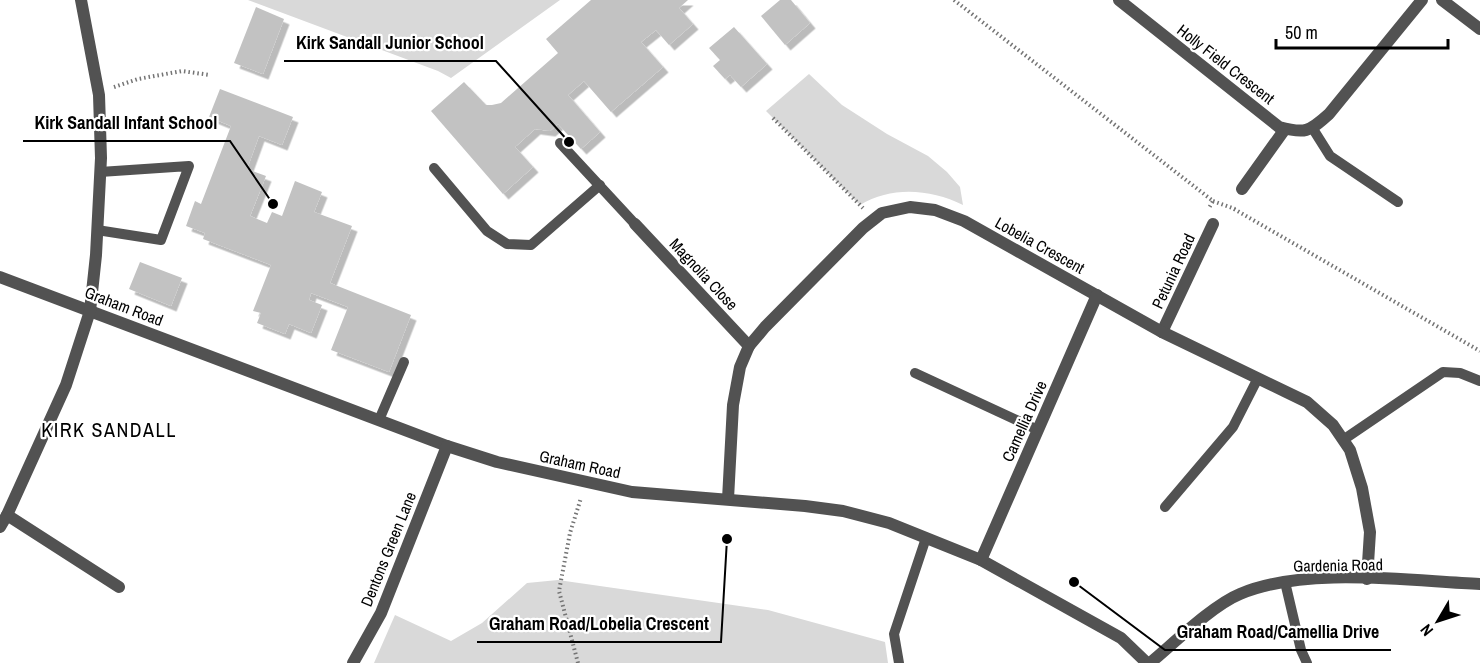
<svg xmlns="http://www.w3.org/2000/svg" width="1480" height="663" font-family="'Archivo Narrow',sans-serif">
  <style>
    .green { fill: #d9d9d9 }
    .building { fill: #c2c2c2; filter: url(#shadow) }
    .lines { fill: none; stroke-linecap: round; stroke-linejoin: round }
    .path { stroke: #747474; stroke-width: 4; stroke-dasharray: 1.5 3; stroke-linecap: butt }
    .lane { stroke: #525252; stroke-width: 10 }
    .street { stroke: #525252; stroke-width: 12 }
    .labels { text-anchor: middle; stroke-width: 4.5; stroke-linejoin: round; paint-order: stroke }
    .street-label { font-size: 16px; fill: #000; stroke: #fff }
    .quarter-label { font-size: 20px; letter-spacing: 1.5px; fill: #000; stroke: #fff }
    .leader { fill: none; stroke: #000; stroke-width: 2 }
    .callout-dot { fill: #000; stroke: #fff; stroke-width: 2 }
    .callout-label { font-size: 18px; text-anchor: middle; font-weight: bold; fill: #000; stroke: #fff; stroke-width: 4.5; stroke-linejoin: round; paint-order: stroke }
  </style>
  <defs>
    <filter id="shadow"><feDropShadow dx="5.5" dy="5.5" stdDeviation="0" flood-color="#0004"/></filter>
  </defs>
  <rect width="100%" height="100%" fill="#fff"/>
  <g class="green">
    <polygon points="248,0 560,0 451,78 438,71"/>
    <path d="M809 74 842 105 887 134 928 156 947 172 960 187 963 205C930 189 892 186 860 205L766 111Z"/>
    <polygon points="558,580 768,610 885,642 888,663 374,663 395,615 451,641 482,623 527,583"/>
  </g>
  <g class="building">
    <polygon points="591,0 688,0 679,8 693,24 669,45 656,30 641,42 663,67 611,112 584,81 568,95 600,132 581,149 558,124 550,131 535,129 515,147 533,167 503,194 431,111 464,82 486,105 492,105 501,103 558,53 546,39"/>
    <polygon points="780,0 791,0 810,23 785,45 761,16"/>
    <polygon points="256,7 284,19 263,74 234,63"/>
    <polygon points="734,27 767,64 741,87 730,75 725,79 713,66 720,60 709,48"/>
    <polygon points="220,89 293,117 282,145 259,136 247,169 266,176 250,216 267,223 272,212 282,216 295,181 322,192 314,212 352,226 330,283 411,315 389,372 331,350 348,307 311,293 309,300 322,305 311,333 289,324 285,334 257,323 261,313 253,311 271,265 203,239 205,233 186,226 195,201 201,204 231,126 209,117"/>
    <polygon points="140,262 182,278 171,306 129,289"/>
  </g>
  <g class="lines">
    <g class="path">
      <polyline points="954,0 1213,201 1209,208"/>
      <polyline points="114,87 138,79 182,71 210,75"/>
      <polyline points="773,118 863,208"/>
      <polyline points="1213,201 1235,209"/>
      <polyline points="1234,209 1480,351"/>
      <polyline points="578,663 559,591 570,533 581,498"/>
    </g>
    <g class="lane">
      <polyline points="1313,129 1330,156 1398,202"/>
      <polyline points="560,143 635,224"/>
      <polyline points="434,168 487,231 507,244 531,245 600,185"/>
      <polyline points="97,230 161,240 189,166 100,172"/>
      <polyline points="915,373 1038,430"/>
      <polyline points="379,420 404,362"/>
      <polyline points="1343,440 1443,372 1460,373 1480,381"/>
      <polyline points="1165,507 1233,427 1258,378"/>
      <polyline points="1285,582 1301,650 1307,663"/>
      <polyline points="899,663 894,634 926,538"/>
    </g>
    <g class="street">
      <path d="M1119 0 1279 127C1305 134 1309 132 1329 114L1422 0"/>
      <polyline points="1442,0 1480,29"/>
      <polyline points="1242,189 1285,129"/>
      <polyline points="635,224 749,346"/>
      <polyline points="0,277 447,446 497,462 632,492 805,506 843,511 889,523 981,560 1121,638 1147,663"/>
      <polyline points="1162,332 1213,224"/>
      <polyline points="728,499 733,405 740,367 749,346 765,327 863,228 882,213 910,207 935,210 964,221 1162,332 1307,402 1333,425 1350,450 1362,488 1370,532 1367,579"/>
      <polyline points="7,515 119,587"/>
      <polyline points="0,527 7,515 66,385 90,311 96,255 101,158 99,95 81,0"/>
      <polyline points="981,560 1097,295"/>
      <polyline points="353,663 381,613 447,446"/>
      <path d="M1150 663C1174 643 1213 605 1240 594 1307 566 1409 581 1480 584"/>
    </g>
  </g>
  <g class="labels">
    <g class="street-label">
      <text transform="translate(1226 64) rotate(38)" y="6">Holly Field Crescent</text>
      <text transform="translate(1040 245) rotate(29)" y="6">Lobelia Crescent</text>
      <text transform="translate(1173 271) rotate(-65)" y="6">Petunia Road</text>
      <text transform="translate(704 274) rotate(47)" y="6">Magnolia Close</text>
      <text transform="translate(124 306) rotate(21)" y="6">Graham Road</text>
      <text transform="translate(1024 421) rotate(-66)" y="6">Camellia Drive</text>
      <text transform="translate(580 464) rotate(12)" y="6">Graham Road</text>
      <text transform="translate(388 549) rotate(-68)" y="6">Dentons Green Lane</text>
      <text transform="translate(1338 565) rotate(-1)" y="6">Gardenia Road</text>
    </g>
    <g class="quarter-label">
      <text x="109" y="437">KIRK SANDALL</text>
    </g>
  </g>
  <path class="leader" d="M569 142L496 61H284M273 204L230 141H23M727 539L721 642H477M1074 582L1165 650H1391"/>
  <g class="callout-dot">
    <circle cx="569" cy="142" r="6"/>
    <circle cx="273" cy="204" r="6"/>
    <circle cx="727" cy="539" r="6"/>
    <circle cx="1074" cy="582" r="6"/>
  </g>
  <g class="callout-label">
    <text x="390" y="49">Kirk Sandall Junior School</text>
    <text x="126" y="129">Kirk Sandall Infant School</text>
    <text x="599" y="630">Graham Road/Lobelia Crescent</text>
    <text x="1278" y="638">Graham Road/Camellia Drive</text>
  </g>
  <g transform="translate(1438 621) rotate(231)" stroke="#ffffff" stroke-width="4.5" paint-order="stroke">
  <path d="M0-4.5L10 22L0 15L-10 22Z" fill="#000000"/>
  <text y="-9" font-size="16" font-weight="bold" text-anchor="middle" fill="#000000">N</text>
  </g>
  <path d="M1276 39v9h172v-9" fill="none" stroke="#000000" stroke-width="3"/>
  <text x="1285" y="39" font-size="18" fill="#000000" stroke="#ffffff" stroke-width="4.5" paint-order="stroke">50 m</text>
</svg>
